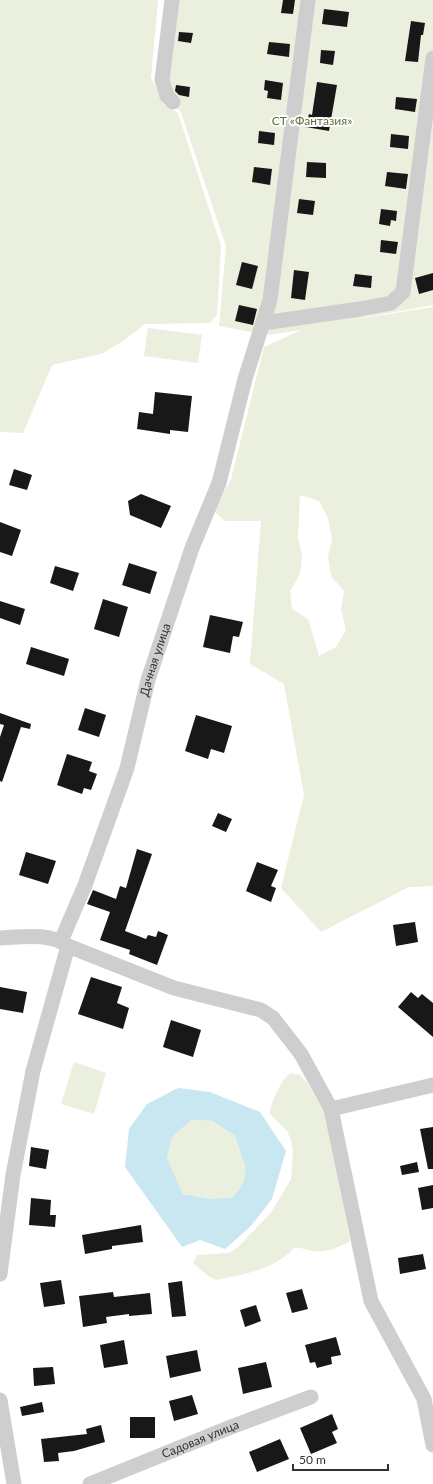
<svg xmlns="http://www.w3.org/2000/svg" width="433" height="1484" font-family="Lato,sans-serif">
  <style>
    .green { fill: #eaefde; fill-rule: evenodd }
    .water { fill: #c9e7f0; fill-rule: evenodd }
    .building { fill: #181818 }
    .lines { fill: none; stroke-linecap: round; stroke-linejoin: round }
    .minor { stroke: #cecece; stroke-width: 15 }
    .labels { text-anchor: middle; stroke-width: 4; stroke-linejoin: round; paint-order: stroke }
    .park-label { font-size: 12px; fill: #5d713a; stroke: #fff }
    .street-label { font-size: 12px; fill: #313131; stroke: #fff }
  </style>
  <rect width="100%" height="100%" fill="#fff"/>
  <g class="green">
    <polygon points="0,0 158,0 151,77 163,104 178,113 221,246 217,315 210,323 145,324 123,341 101,354 52,365 23,433 0,432"/>
    <path d="M164 0H433V305L345 321 433 307V886L409 887 321 932 281 888 304 795 284 684 250 664 261 521H225L214 511 231 479 264 347 301 330 268 335 219 326 226 246 180 110 164 102 159 81ZM300 495 319 501 328 518 332 539 328 557 331 576 344 591 341 610 346 630 336 647 319 656 308 619 292 609 290 591 300 574 302 556 298 538Z"/>
    <polygon points="148,328 202,335 198,363 144,356"/>
    <polygon points="74,1062 106,1073 94,1114 61,1104"/>
    <path d="M290 1073 300 1075 308 1084 325 1113 350 1241C341 1247 325 1253 313 1251 306 1250 302 1247 294 1248 274 1270 245 1274 216 1280L208 1276 193 1263 197 1255 229 1253 238 1247 271 1213 291 1179 293 1150 291 1140 287 1131 270 1114C271 1102 280 1082 290 1073Z"/>
    <polygon points="191,1120 211,1121 235,1136 246,1169 243,1184 233,1197 212,1199 183,1194 167,1158 172,1137"/>
  </g>
  <path class="water" d="M178 1088 210 1092 260 1112 286 1151 272 1199 250 1227 225 1249 200 1240 182 1247 125 1167 129 1129 147 1104ZM191 1120 212 1121 235 1136 246 1169 243 1184 233 1197 212 1199 183 1194 167 1158 172 1137Z"/>
  <g class="building">
    <polygon points="283,0 295,0 293,14 281,13"/>
    <polygon points="324,9 349,12 347,27 322,24"/>
    <polygon points="411,21 425,23 423,35 421,35 418,62 405,61"/>
    <polygon points="179,32 193,33 191,43 178,41"/>
    <polygon points="269,42 290,44 289,57 267,54"/>
    <polygon points="321,50 335,51 333,65 320,63"/>
    <polygon points="265,80 283,83 281,100 267,98 268,91 264,90"/>
    <polygon points="317,82 337,85 329,131 306,127 309,114 312,115"/>
    <polygon points="176,85 190,87 189,97 179,95 175,91"/>
    <polygon points="396,97 417,99 415,112 395,109"/>
    <polygon points="259,131 275,133 274,145 258,143"/>
    <polygon points="391,134 409,136 408,149 390,147"/>
    <polygon points="307,162 326,163 326,178 306,177"/>
    <polygon points="254,167 272,169 270,185 252,182"/>
    <polygon points="387,172 408,174 406,189 385,186"/>
    <polygon points="299,199 315,201 313,215 297,213"/>
    <polygon points="381,209 397,211 396,221 391,220 390,226 379,224"/>
    <polygon points="381,240 398,242 396,254 380,252"/>
    <polygon points="242,262 258,266 252,289 236,285"/>
    <polygon points="294,270 309,272 305,300 291,298"/>
    <polygon points="433,273 433,290 419,294 415,278"/>
    <polygon points="355,274 372,276 371,288 353,286"/>
    <polygon points="239,305 257,309 253,325 235,321"/>
    <polygon points="155,392 192,396 188,432 170,430 170,434 137,429 139,412 153,414"/>
    <polygon points="14,469 32,475 27,490 9,485"/>
    <polygon points="141,494 171,506 161,528 130,515 128,501"/>
    <polygon points="0,522 21,530 12,556 0,552"/>
    <polygon points="129,563 157,572 150,594 122,585"/>
    <polygon points="55,566 79,573 73,591 50,583"/>
    <polygon points="103,599 128,607 119,637 94,629"/>
    <polygon points="0,601 25,609 20,625 0,618"/>
    <polygon points="210,615 243,622 239,637 233,636 230,653 203,647"/>
    <polygon points="31,647 69,659 64,676 26,664"/>
    <polygon points="85,708 106,715 99,737 78,730"/>
    <polygon points="0,713 31,724 30,729 21,727 2,782 0,781 0,737 4,725 0,724"/>
    <polygon points="196,715 232,726 224,753 211,749 208,759 185,751"/>
    <polygon points="67,754 92,762 89,771 97,774 91,790 84,788 82,794 57,785"/>
    <polygon points="218,813 232,819 226,832 212,826"/>
    <polygon points="137,849 152,854 125,931 146,939 148,935 156,937 158,931 168,935 157,965 129,954 130,950 100,940 110,912 87,904 93,890 116,899 120,886 126,888"/>
    <polygon points="26,852 56,861 48,884 19,875"/>
    <polygon points="257,862 278,870 271,886 276,888 271,902 246,891"/>
    <polygon points="415,922 418,942 396,946 393,925"/>
    <polygon points="91,977 122,987 117,1003 129,1008 123,1029 78,1014"/>
    <polygon points="0,987 27,992 23,1013 0,1009"/>
    <polygon points="411,992 418,998 422,994 433,1003 433,1037 398,1007"/>
    <polygon points="171,1020 201,1030 193,1057 163,1047"/>
    <polygon points="433,1127 433,1169 428,1169 420,1129"/>
    <polygon points="31,1147 49,1150 46,1169 29,1166"/>
    <polygon points="417,1162 419,1172 402,1175 400,1166"/>
    <polygon points="433,1185 433,1208 422,1210 418,1188"/>
    <polygon points="31,1198 51,1200 50,1215 56,1215 55,1227 29,1225"/>
    <polygon points="141,1225 143,1242 112,1246 112,1249 85,1254 82,1235"/>
    <polygon points="423,1254 426,1269 400,1274 398,1258"/>
    <polygon points="61,1280 65,1304 44,1307 40,1283"/>
    <polygon points="182,1281 186,1316 172,1317 168,1283"/>
    <polygon points="302,1289 308,1309 292,1313 286,1293"/>
    <polygon points="113,1292 114,1297 150,1293 152,1314 129,1316 129,1314 106,1317 107,1323 83,1327 79,1296"/>
    <polygon points="256,1305 261,1321 245,1327 240,1310"/>
    <polygon points="336,1337 341,1355 331,1357 332,1364 317,1368 315,1362 310,1363 305,1345"/>
    <polygon points="124,1340 128,1364 104,1368 100,1345"/>
    <polygon points="197,1350 201,1371 170,1378 166,1356"/>
    <polygon points="266,1362 272,1387 243,1394 238,1368"/>
    <polygon points="53,1367 55,1384 34,1386 33,1368"/>
    <polygon points="192,1395 198,1414 174,1421 169,1401"/>
    <polygon points="42,1402 44,1412 22,1416 20,1407"/>
    <polygon points="332,1414 338,1429 332,1432 337,1443 311,1454 300,1428"/>
    <rect x="130" y="1417" width="25" height="21"/>
    <polygon points="101,1425 105,1442 74,1451 58,1453 59,1461 44,1462 41,1439 87,1434 86,1429"/>
    <polygon points="280,1439 289,1459 257,1472 249,1452"/>
  </g>
  <g class="lines">
    <g class="minor">
      <polyline points="172,0 162,80 167,96 173,102"/>
      <polyline points="263,323 360,309 391,303 403,292 433,58"/>
      <path d="M0 938C21 937 50 932 68 946L174 988 261 1010 273 1018 301 1054 331 1109 371 1301 424 1399 433 1445"/>
      <path id="s1" d="M61 941 85 885 127 768 148 680 192 548 219 483 245 379 270 300 308 0"/>
      <polyline points="331,1109 433,1085"/>
      <polyline points="0,1274 13,1175 33,1071 68,946"/>
      <polyline points="0,1400 14,1484"/>
      <path id="s2" d="M90 1484 231 1427 311 1397"/>
    </g>
  </g>
  <g class="labels">
    <g class="park-label">
      <text x="312" y="125">СТ «Фантазия»</text>
    </g>
    <g class="street-label">
      <text dy="4" stroke="none"><textPath href="#s1" startOffset="297">Дачная улица</textPath></text>
      <text dy="4" stroke="none"><textPath href="#s2" startOffset="119">Садовая улица</textPath></text>
    </g>
  </g>
  <path d="M293 1464v6h95v-6" fill="none" stroke="#313131" stroke-width="2"/>
  <text x="299" y="1464" font-size="12" fill="#313131" stroke="#ffffff" stroke-width="3" paint-order="stroke">50 m</text>
</svg>
